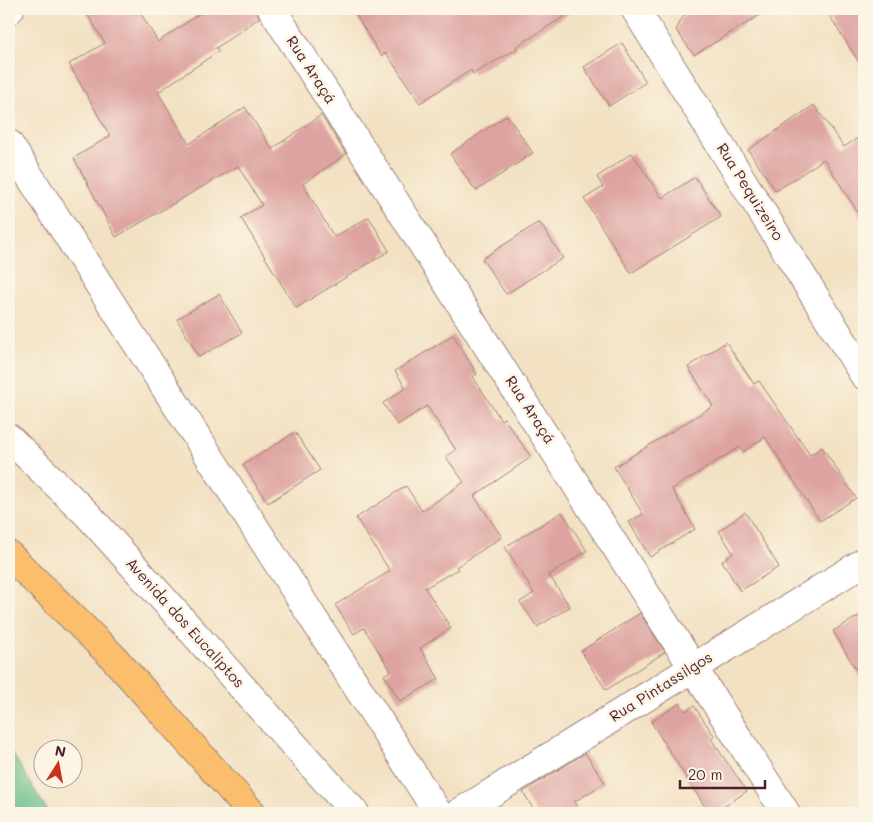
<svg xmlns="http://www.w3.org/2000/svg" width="873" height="822" font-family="Mali,sans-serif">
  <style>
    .forest { fill: #6cbd89; stroke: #5b6e5a }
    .building { fill: #dda3a0 }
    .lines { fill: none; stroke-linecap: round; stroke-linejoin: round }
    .minor-casing { stroke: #9e8076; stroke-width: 30 }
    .primary-casing { stroke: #9e8076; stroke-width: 30 }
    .minor { stroke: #fff; stroke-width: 28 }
    .primary { stroke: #fabe6d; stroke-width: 28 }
    .labels { text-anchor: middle; stroke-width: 5; stroke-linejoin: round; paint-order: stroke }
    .street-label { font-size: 15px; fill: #4a1f2b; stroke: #fcf5e5 }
  </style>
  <rect width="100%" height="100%" fill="#fcf5e5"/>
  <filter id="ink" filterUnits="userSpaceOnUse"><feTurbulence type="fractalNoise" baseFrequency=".02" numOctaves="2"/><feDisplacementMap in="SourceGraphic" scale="10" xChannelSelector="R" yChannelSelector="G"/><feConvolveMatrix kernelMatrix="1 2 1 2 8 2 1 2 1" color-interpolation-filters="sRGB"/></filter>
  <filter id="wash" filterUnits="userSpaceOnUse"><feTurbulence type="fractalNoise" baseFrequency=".0096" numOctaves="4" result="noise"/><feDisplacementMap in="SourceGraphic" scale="20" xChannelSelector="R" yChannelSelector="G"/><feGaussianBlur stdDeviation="1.12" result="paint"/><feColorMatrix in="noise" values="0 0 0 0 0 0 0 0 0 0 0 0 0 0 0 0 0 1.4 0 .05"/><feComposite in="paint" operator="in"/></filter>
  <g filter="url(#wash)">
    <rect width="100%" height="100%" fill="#f2e1c2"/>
    <polygon class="forest" points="9,748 49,813 9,813"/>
    <g id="blocks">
      <g class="building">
        <polygon points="84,9 138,9 158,42 206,9 257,9 259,18 216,48 219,51 158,92 189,144 245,107 272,149 321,115 346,154 303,184 334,237 369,217 389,251 296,308 241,218 262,205 238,166 116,237 74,158 110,136 69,64 105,43"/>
        <polygon points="352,9 576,9 516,47 517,49 473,74 471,70 420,103 386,53 381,56"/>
        <polygon points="694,9 770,9 694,55 676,30 684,15"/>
        <polygon points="825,9 864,9 864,70 836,26"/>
        <polygon points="622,43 646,82 609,106 584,67"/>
        <polygon points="814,105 844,147 864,134 864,222 824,159 776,191 748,150"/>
        <polygon points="507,115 533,153 476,191 450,154"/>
        <polygon points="632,153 662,198 695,177 721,217 631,273 584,199 603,187 597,177"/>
        <polygon points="539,222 563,258 506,294 482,259"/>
        <polygon points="219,294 242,333 199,357 177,319"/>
        <polygon points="453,335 477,374 473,377 501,420 504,418 531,457 474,496 502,537 456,567 458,569 425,588 451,628 420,648 439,679 400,701 384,675 391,671 364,628 354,634 335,605 390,571 356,518 406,486 422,511 464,482 446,457 456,450 427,406 397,425 383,403 406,388 395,371"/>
        <polygon points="726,342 754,384 759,381 810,455 822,447 856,498 820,521 765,437 743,452 740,447 672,489 695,529 650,557 629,522 643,514 614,467 713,406 688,367"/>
        <polygon points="295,432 320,470 268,503 243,465"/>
        <polygon points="562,512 587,551 549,575 570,607 537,627 520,602 534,593 505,547"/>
        <polygon points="745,512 779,567 740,591 722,561 733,553 719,531"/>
        <polygon points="640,613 665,652 606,690 581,651"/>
        <polygon points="864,613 864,683 833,631"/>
        <polygon points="680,703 685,711 694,706 715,737 711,739 747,791 715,813 709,813 651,722"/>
        <polygon points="585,753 605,783 574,802 580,813 536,813 523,792"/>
      </g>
    </g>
  </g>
  <g filter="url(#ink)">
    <use href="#blocks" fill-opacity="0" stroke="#9e8076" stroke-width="1"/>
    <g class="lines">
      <defs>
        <g id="minor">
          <polyline points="272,9 786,813"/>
          <polyline points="635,9 864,375"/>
          <polyline points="9,10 10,9"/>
          <polyline points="9,144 438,813"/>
          <polyline points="9,438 88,515 355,813"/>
          <polyline points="459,813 864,562"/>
        </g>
        <polyline id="primary" points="9,555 113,657 252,813"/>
      </defs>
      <use href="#minor" class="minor-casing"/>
      <use href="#primary" class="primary-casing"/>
      <use href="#minor" class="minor"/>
      <use href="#primary" class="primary"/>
    </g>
  </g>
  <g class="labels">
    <g class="street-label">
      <text transform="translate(311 70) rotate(57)" y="5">Rua Araçá</text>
      <text transform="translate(750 192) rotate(58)" y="5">Rua Pequizeiro</text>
      <text transform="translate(530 410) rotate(57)" y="5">Rua Araçá</text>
      <text transform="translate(185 623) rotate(48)" y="5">Avenida dos Eucaliptos</text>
      <text transform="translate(661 687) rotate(-32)" y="5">Rua Pintassilgos</text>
    </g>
  </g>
  <rect width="873" height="822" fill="none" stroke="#fcf5e5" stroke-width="30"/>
  <g transform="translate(58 764) rotate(11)"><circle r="24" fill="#fcf5e5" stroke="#b59f9b"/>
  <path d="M0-4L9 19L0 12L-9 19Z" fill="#c8321e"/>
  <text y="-8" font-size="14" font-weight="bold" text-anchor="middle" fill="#4a1f2b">N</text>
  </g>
  <path d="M680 780v8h85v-8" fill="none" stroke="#4a1f2b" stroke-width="2.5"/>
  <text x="688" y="780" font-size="15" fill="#4a1f2b" stroke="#fcf5e5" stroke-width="4" paint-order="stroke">20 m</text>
</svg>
